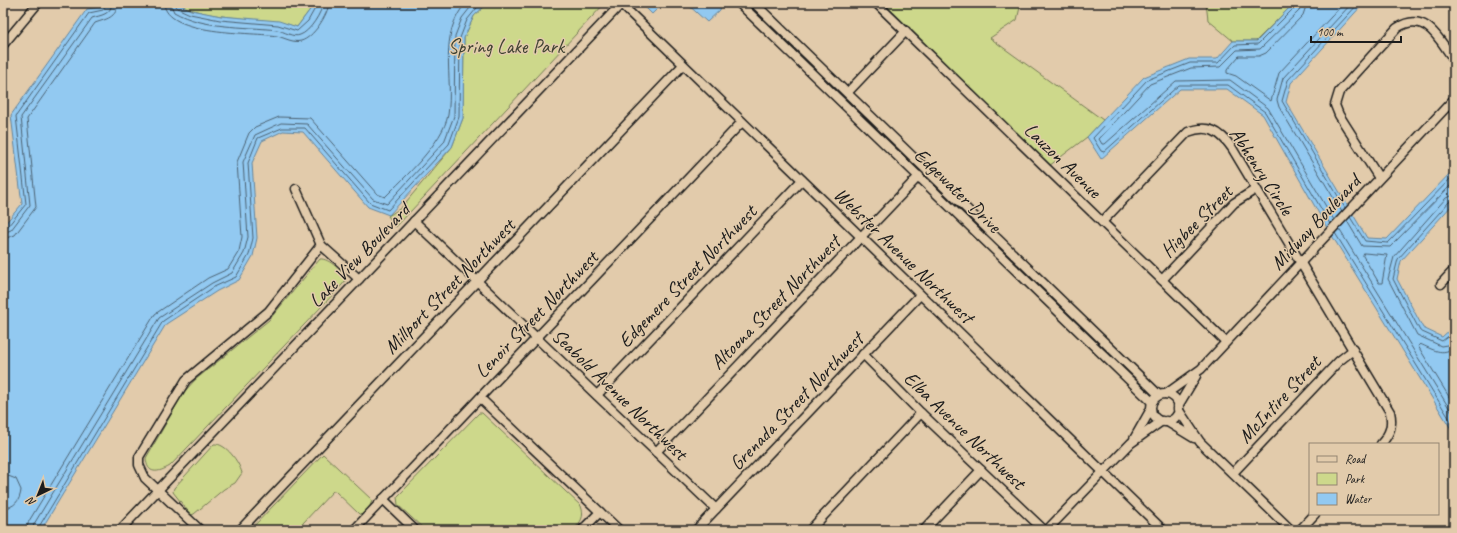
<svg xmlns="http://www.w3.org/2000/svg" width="1457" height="533" font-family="Caveat,sans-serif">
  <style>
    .green { fill: #cdd88b; stroke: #747a54 }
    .water { fill: #92c9f1; stroke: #63849c }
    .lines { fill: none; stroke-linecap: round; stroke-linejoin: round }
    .shore { stroke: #4b6171; stroke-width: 1 }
    .minor-casing { stroke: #1c1c1c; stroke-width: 11 }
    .minor { stroke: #e2cbab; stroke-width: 8 }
    .labels { text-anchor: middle; stroke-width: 3; stroke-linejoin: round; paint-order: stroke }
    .park-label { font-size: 20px; fill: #3f4232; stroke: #e2cbab }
    .street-label { font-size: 20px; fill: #1c1c1c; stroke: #e2cbab }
  </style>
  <rect width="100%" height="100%" fill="#e2cbab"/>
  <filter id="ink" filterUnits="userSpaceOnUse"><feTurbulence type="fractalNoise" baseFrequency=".025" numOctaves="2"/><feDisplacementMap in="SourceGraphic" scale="8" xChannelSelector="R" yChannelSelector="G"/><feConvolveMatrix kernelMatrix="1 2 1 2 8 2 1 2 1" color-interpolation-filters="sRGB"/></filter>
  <g filter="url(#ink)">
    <g class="green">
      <path d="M315 3 297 27C257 15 217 22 177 4Z"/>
      <polygon points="488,3 605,3 396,227 388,216 401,208 452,147 463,118 464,38 474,16"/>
      <polygon points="884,3 1021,3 1017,20 990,38 1103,120 1087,137 1049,166"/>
      <polygon points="1206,3 1294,3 1256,41 1233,41 1208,20"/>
      <path d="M320 259C329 258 344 272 345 281L342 285 170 466C158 473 147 475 146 458L184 392 195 380 269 320Z"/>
      <path d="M479 413H482L581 506C585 517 581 522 573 530H425L398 505 397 497Z"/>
      <path d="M214 444C226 443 239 462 242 473L235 483 224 489 194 514 191 515 173 492 174 488Z"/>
      <path d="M323 454 371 499 372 501C370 507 366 512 362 515L359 514 335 491H333L303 523 302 526 307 530H250Z"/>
    </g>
    <g class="water">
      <polygon points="104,3 177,3 191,10 221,16 279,21 297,27 315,3 488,3 474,16 464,38 463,118 452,147 389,215 368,207 303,132 283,131 262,141 252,163 257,238 253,256 239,280 217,291 166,324 41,530 3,530 3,496 6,490 3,489 3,226 22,204 11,115 87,9 101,7"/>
      <polygon points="648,3 663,3 652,14 645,7"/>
      <polygon points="686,3 719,3 721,5 720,10 707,22"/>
      <polygon points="1294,3 1364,3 1291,83 1286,102 1367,238 1387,239 1454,169 1454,203 1401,261 1397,279 1423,328 1442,337 1454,326 1453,432 1326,226 1263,115 1227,89 1180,89 1101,159 1087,137 1144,77 1189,59 1217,59 1233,41 1257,41"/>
    </g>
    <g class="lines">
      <g class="shore">
        <path d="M164 3C165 36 255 32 277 36 285 38 293 43 301 41 313 38 328 15 329 3"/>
        <path d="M170 3 174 12C204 29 243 26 277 30 284 31 293 38 300 35 310 32 322 12 323 3"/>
        <polyline points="175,3 177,8 190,14 220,20 278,25 297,31 308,21 318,3"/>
        <polyline points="1296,3 1295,7 1258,44 1235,45 1218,63 1190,63 1147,80 1093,138 1101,151 1104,152 1179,85 1228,85 1265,112 1330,224"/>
        <polyline points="1301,3 1299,11 1260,49 1237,50 1220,67 1191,68 1150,84 1099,139 1102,144 1105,144 1176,81 1230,80 1268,108 1334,220"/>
        <polyline points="1307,3 1303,15 1266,53 1259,56 1239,56 1227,70 1227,73 1236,76 1271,101 1279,73 1344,3"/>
        <polyline points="1454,195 1446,198 1394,257 1388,279 1417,335 1441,346 1447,345 1454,339"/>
        <polyline points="1454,200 1449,202 1398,259 1393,279 1420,331 1442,341 1454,332"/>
        <polyline points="1345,208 1282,101 1288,80 1359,3"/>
        <polyline points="1342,212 1279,107 1277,100 1283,78 1352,3"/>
        <polyline points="1350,217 1365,241 1388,243 1454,175"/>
        <polyline points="1347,221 1362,246 1390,247 1454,182"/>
        <polyline points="3,228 8,226 26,204 16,116 89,13 103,10 106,3"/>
        <polyline points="1339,229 1454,416"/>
        <path d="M3 233 11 230 30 205 21 117 92 18C101 15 111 15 112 3"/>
        <polyline points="1335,233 1454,426"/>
        <path d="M3 239 15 235 36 207 27 119 95 23C106 19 117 18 118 3"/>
        <polygon points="1364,253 1387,255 1382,283 1379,283 1363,256"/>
        <path d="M1454 347C1443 357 1432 349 1420 344L1418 346 1454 405"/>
        <path d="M3 474 16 479 21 490C20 501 14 508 3 508"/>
        <path d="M26 530 29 521 155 314 208 278 228 269 239 251 242 237 237 162 249 133 255 127 279 117 310 118 377 194 385 197C405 177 443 142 448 115 454 77 437 35 466 3"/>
        <polyline points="32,530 34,524 159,318 212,283 232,273 244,253 248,237 243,162 255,135 281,123 307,124 373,199 387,204 444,142 454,116 455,36 462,18 474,3"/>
        <polyline points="37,530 163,321 214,287 236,277 249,255 253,238 248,163 258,138 282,128 305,128 370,203 388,210 449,144 459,117 460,38 467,20 481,3"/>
      </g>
      <defs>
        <g id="minor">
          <polyline points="739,3 1152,402"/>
          <polyline points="754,3 1159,395"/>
          <polyline points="876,3 1226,342"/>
          <polyline points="621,4 1163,530"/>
          <polyline points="3,45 38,3"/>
          <polyline points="848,92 906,31"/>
          <path d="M1379 178 1339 115 1335 105 1339 92 1397 28C1426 9 1440 41 1454 60"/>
          <polyline points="296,189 321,245 359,279"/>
          <polyline points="414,221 716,509"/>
          <path d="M1102 222 1188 132C1208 124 1220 131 1232 148L1390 412C1393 425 1390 434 1381 444"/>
          <polyline points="1162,280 1234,203 1256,189"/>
          <polyline points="1441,284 1454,270"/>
          <polyline points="863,354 921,413 1044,530"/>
          <polyline points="1166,394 1201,369 1454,99"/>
          <circle cx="1165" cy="408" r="14"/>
          <polyline points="597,395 802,180"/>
          <polyline points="480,398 619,530"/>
          <polyline points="1178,406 1196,376"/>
          <polyline points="1178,409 1200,442 1291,530"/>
          <polyline points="1166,421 1194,438"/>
          <polyline points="1134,439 1151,409"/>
          <polyline points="656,452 919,176"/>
          <polyline points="1233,473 1339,361 1353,350"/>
          <polyline points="383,499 415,530"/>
          <polyline points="120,530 622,3"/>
          <polyline points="200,530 145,478 139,465 139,457 186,380 269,311 321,245"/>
          <polyline points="240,530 683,65"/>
          <polyline points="354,530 742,122"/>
          <polyline points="582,530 600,512"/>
          <polyline points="696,530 920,295"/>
          <polyline points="810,530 921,413"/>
          <polyline points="924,530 981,470"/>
          <polyline points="1047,530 1131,443 1162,421"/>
          <polyline points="1300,530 1315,514"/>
        </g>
      </defs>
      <use href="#minor" class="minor-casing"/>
      <use href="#minor" class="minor"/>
    </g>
  </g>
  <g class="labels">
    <g class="park-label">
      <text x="506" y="53">Spring Lake Park</text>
    </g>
    <g class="street-label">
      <text transform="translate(1063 160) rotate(44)" y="7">Lauzon Avenue</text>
      <text transform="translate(1262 171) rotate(57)" y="7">Abhenry Circle</text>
      <text transform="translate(958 190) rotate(44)" y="7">Edgewater Drive</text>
      <text transform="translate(1196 221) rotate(-45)" y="7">Higbee Street</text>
      <text transform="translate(1315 222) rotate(-47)" y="7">Midway Boulevard</text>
      <text transform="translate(359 255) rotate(-46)" y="7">Lake View Boulevard</text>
      <text transform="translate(904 255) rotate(44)" y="7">Webster Avenue Northwest</text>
      <text transform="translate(687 276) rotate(-46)" y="7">Edgemere Street Northwest</text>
      <text transform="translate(449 286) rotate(-46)" y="7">Millport Street Northwest</text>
      <text transform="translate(775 302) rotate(-46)" y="7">Altoona Street Northwest</text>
      <text transform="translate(536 314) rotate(-46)" y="7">Lenoir Street Northwest</text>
      <text transform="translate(620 394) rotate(44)" y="7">Seabold Avenue Northwest</text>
      <text transform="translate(1279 399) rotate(-47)" y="7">McIntire Street</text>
      <text transform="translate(796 401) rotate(-46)" y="7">Grenada Street Northwest</text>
      <text transform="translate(965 430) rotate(44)" y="7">Elba Avenue Northwest</text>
    </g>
  </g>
  <rect width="1457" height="533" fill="none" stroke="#e2cbab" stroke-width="16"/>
  <rect x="8" y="8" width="1441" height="517" fill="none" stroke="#1c1c1c" stroke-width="1.5" filter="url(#ink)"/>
  <rect x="1309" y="443" width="130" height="72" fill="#e2cbab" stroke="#938572"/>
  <rect x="1317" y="456" width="20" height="6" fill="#e2cbab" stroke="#938572"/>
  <text x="1345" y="463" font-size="12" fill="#1c1c1c">Road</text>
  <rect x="1317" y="473" width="20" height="12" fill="#cdd88b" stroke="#938572"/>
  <text x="1345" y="483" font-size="12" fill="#1c1c1c">Park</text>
  <rect x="1317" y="493" width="20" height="12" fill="#92c9f1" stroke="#938572"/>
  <text x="1345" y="503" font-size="12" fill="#1c1c1c">Water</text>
  <g transform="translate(38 495) rotate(223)" stroke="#e2cbab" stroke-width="3" paint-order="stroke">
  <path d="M0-3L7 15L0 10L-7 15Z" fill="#1c1c1c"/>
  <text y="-6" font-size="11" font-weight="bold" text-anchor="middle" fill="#1c1c1c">N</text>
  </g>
  <path d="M1311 36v6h90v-6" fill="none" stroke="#1c1c1c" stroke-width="2"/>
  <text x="1317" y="36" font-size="12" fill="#1c1c1c" stroke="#e2cbab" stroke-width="3" paint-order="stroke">100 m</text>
</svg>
